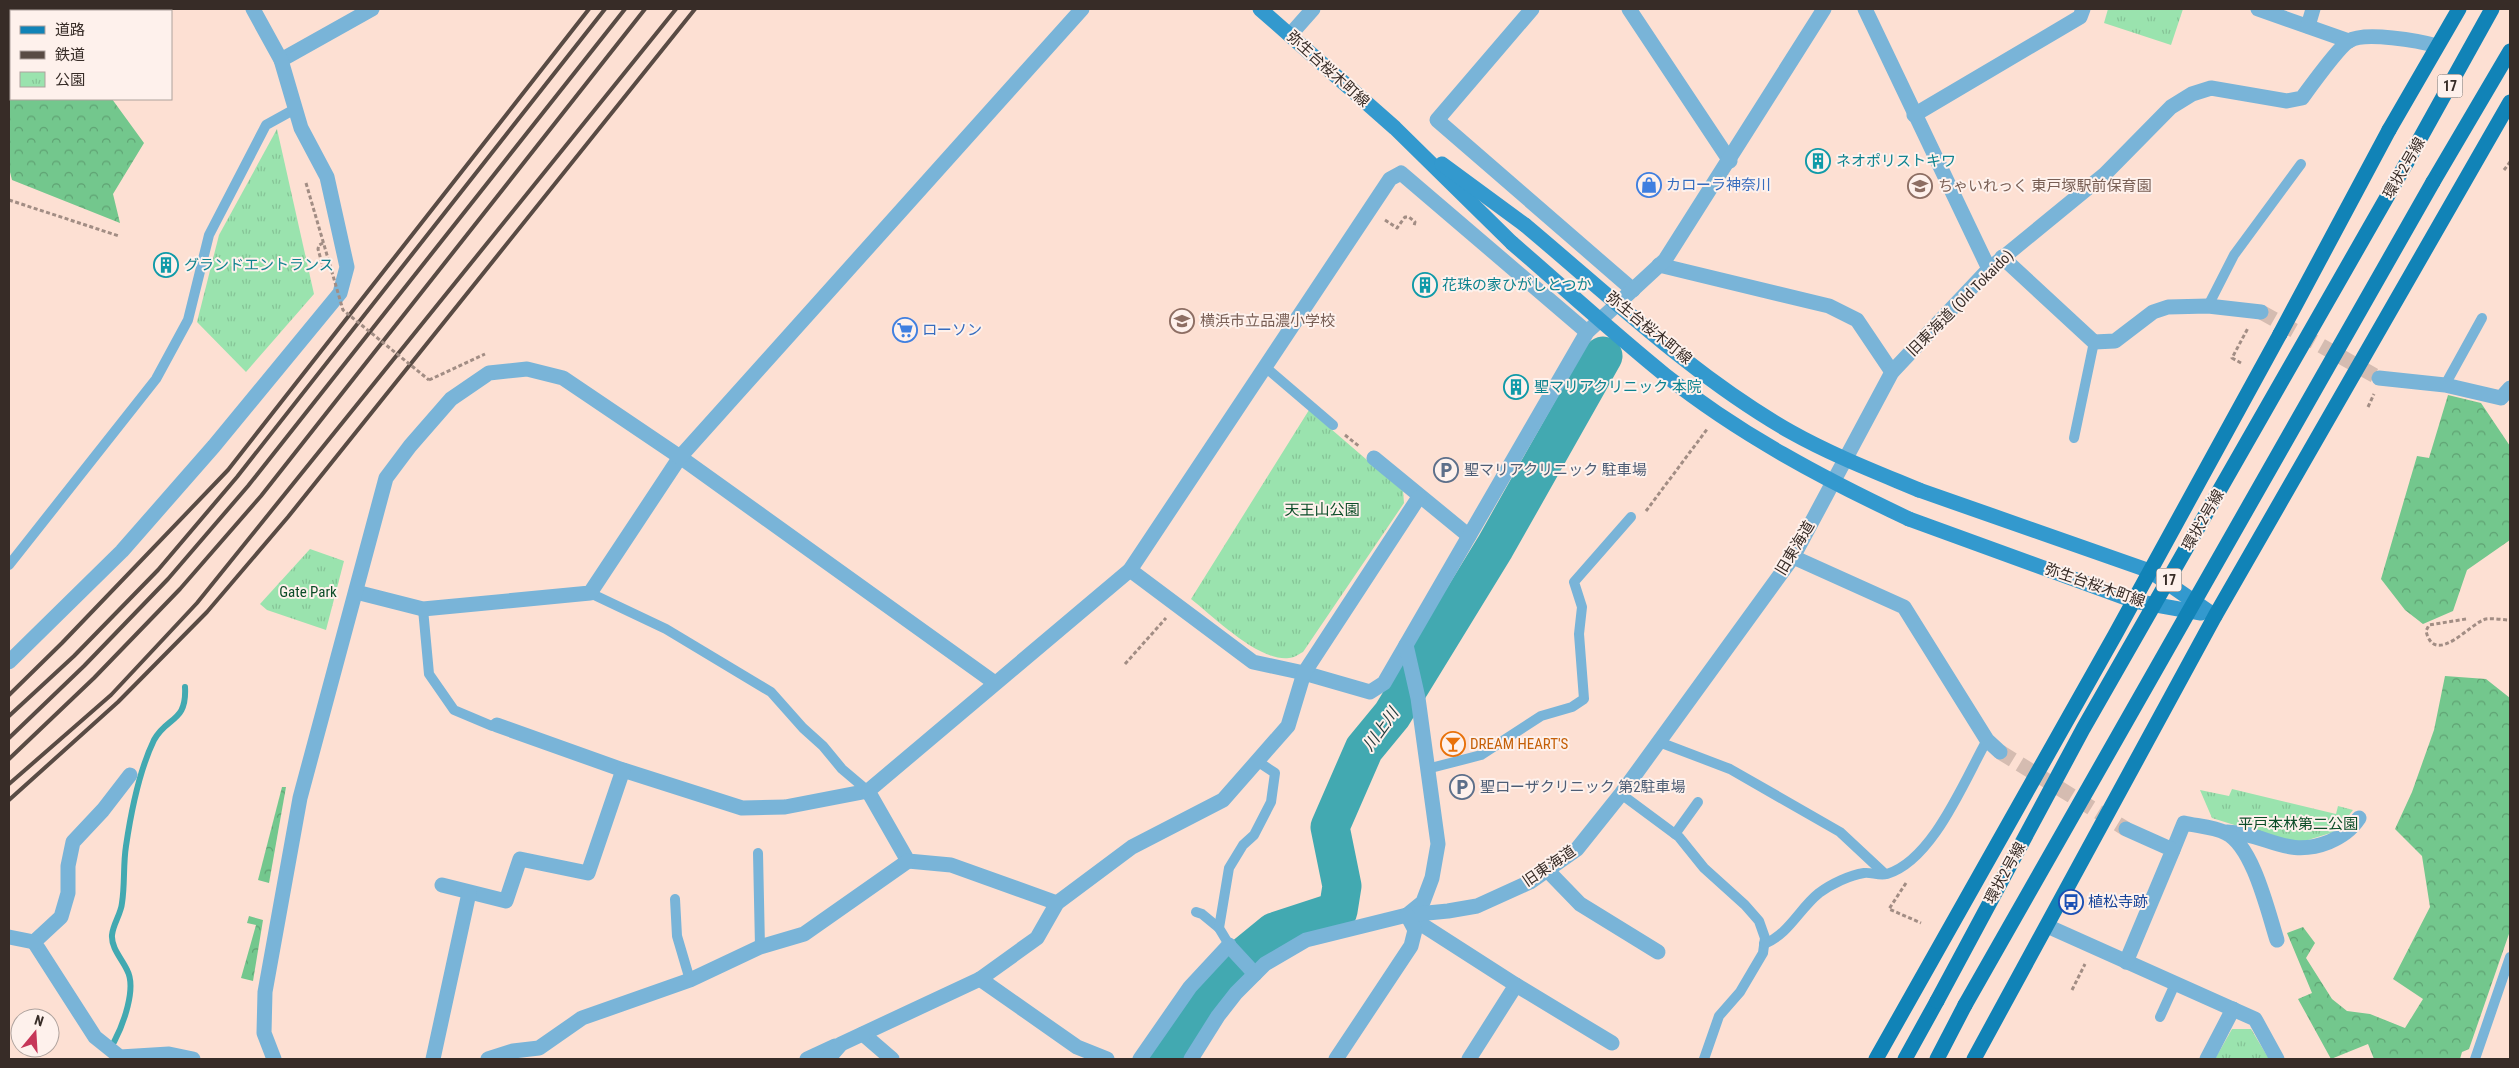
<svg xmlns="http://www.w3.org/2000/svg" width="2519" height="1068" font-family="'Roboto Condensed','Noto Sans JP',sans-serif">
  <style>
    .forest { fill: url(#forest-crowns) }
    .park { fill: url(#park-tufts) }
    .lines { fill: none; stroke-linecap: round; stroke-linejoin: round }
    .stream { stroke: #42a9b1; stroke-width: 6 }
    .river { stroke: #42a9b1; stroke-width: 39 }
    .minor-tunnel { stroke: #d5bcb1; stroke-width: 15; stroke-dasharray: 15 8; stroke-linecap: butt }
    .path { stroke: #a28d84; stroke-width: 3; stroke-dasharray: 4 2.5; stroke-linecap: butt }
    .service { stroke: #79b4d8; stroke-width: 10 }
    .minor { stroke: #79b4d8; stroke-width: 15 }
    .tertiary { stroke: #79b4d8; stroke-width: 15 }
    .secondary { stroke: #3399ce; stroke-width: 15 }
    .primary { stroke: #1183b7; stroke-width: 15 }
    .rail { stroke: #594b44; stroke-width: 4 }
    .path-bridge { stroke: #a28d84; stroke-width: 3; stroke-dasharray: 4 2.5; stroke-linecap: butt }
    .secondary-bridge { stroke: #3399ce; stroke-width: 15 }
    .primary-bridge { stroke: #1183b7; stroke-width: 15 }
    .labels { text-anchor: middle; stroke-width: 4; stroke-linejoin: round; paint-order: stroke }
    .shield { fill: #fef1ec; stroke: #736762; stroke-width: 1 }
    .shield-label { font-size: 14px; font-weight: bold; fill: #372c27 }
    .street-label { font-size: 15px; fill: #372c27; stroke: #fef1ec }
    .culture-label { font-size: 15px; fill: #0d838f; stroke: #fef1ec; text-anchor: start }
    .shop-label { font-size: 15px; fill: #366cbe; stroke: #fef1ec; text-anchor: start }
    .education-label { font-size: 15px; fill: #785e54; stroke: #fef1ec; text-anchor: start }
    .service-label { font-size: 15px; fill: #4e5e75; stroke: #fef1ec; text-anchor: start }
    .park-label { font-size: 15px; fill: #0c4d28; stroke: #fef1ec }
    .food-label { font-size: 15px; fill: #c56008; stroke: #fef1ec; text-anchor: start }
    .transit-label { font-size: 15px; fill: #164399; stroke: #fef1ec; text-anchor: start }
    .water-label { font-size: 16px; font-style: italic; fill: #243c3e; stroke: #fef1ec }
  </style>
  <defs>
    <pattern id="forest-crowns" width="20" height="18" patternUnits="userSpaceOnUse" patternTransform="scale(1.25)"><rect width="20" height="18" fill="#73c78d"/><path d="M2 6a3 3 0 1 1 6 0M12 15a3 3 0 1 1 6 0" fill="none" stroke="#5fa273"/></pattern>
    <pattern id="park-tufts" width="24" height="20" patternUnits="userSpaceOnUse" patternTransform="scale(1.25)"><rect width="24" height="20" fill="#9ae3ae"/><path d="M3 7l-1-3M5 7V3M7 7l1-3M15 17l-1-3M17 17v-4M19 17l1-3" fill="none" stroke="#85c396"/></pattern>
  </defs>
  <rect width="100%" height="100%" fill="#fde0d3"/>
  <g class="forest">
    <polygon points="9,9 48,9 50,11 11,11 11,99 112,99 144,143 113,194 120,223 12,180 9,168"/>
    <polygon points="2448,395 2481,403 2510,446 2510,540 2467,570 2453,611 2423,624 2405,610 2381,579 2417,456 2429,458"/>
    <polygon points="2445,676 2486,679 2510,698 2510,931 2469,1049 2462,1052 2460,1059 2374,1059 2368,1044 2331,1059 2298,999 2312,993 2287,933 2303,927 2315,943 2306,958 2332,999 2347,1011 2370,1014 2405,1028 2423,999 2393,979 2430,907 2422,856 2395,829 2412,792 2434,730"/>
    <polygon points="282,787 286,787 269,883 258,880"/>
    <polygon points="249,916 263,920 253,981 241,978 256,925 247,923"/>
  </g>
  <g class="park">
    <polygon points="2108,9 2183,9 2171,45 2104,23"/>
    <polygon points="277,129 314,294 246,372 197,322 219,235"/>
    <path d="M1309 410 1403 491 1404 503 1303 652C1299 654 1294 658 1289 658 1259 662 1214 617 1191 599Z"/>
    <polygon points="310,549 344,561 326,630 267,610 260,604"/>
    <polygon points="2232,789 2336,814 2338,806 2353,810 2337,831 2295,844 2212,818 2200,790 2229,796"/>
    <polygon points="2232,1029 2251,1029 2269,1059 2215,1059"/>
  </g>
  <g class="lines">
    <path class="stream" d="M114 1042C123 1025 137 988 127 970 122 959 111 948 112 935 113 924 121 914 122 903 125 884 123 865 126 846 131 812 139 771 154 740 167 716 187 723 185 687"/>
    <polyline class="river" points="1164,1059 1206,989 1230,968 1274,932 1338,911 1342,886 1330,827 1364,749 1392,715 1495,547 1603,356"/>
    <g class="minor-tunnel">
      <polyline points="2261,312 2379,378"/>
      <polyline points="2000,752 2126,829"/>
    </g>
    <g class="path">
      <polyline points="2504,170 2510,162"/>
      <polyline points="9,200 119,236"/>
      <polyline points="1385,220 1397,228 1405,217 1409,217 1415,222 1414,226"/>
      <polyline points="323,243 319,245 318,249 324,271"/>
      <polyline points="2241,363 2232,358 2248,328"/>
      <polyline points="429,380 485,354"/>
      <polyline points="2368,407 2374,394"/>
      <polyline points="1345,435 1360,447"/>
      <polyline points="1646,511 1708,428"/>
      <path d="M2466 619 2429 625 2426 631C2435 668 2471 622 2486 619 2494 618 2503 620 2510 620"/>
      <polyline points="1125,664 1166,618"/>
      <polyline points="1906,883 1889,909 1921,923"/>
      <polyline points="2072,990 2085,964"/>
    </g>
    <g class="service">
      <polyline points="2208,306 2234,255 2301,164"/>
      <polyline points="1264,366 1333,425"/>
      <polyline points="2445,385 2482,318"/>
      <polyline points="2074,438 2094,342"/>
      <polyline points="9,565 156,379 188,320 209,235 266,125 295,109"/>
      <polyline points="590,593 666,629 771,692 803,728 823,746 842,769 868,791"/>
      <polyline points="423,609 429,674 454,710 492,726 497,725"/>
      <polyline points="1659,742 1730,769 1840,832 1885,874"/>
      <polyline points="1427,769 1481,755 1541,716 1572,707 1584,699 1579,634 1582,607 1574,582 1631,517"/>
      <polyline points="1621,794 1679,837 1704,868 1745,905 1759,921 1765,938 1763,953 1740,992 1719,1016 1704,1059"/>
      <polyline points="1675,834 1698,802"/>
      <polyline points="758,853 760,947"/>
      <polyline points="675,899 677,936 690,980"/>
      <polyline points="1196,912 1202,914 1219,928"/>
      <path d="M1764 944C1789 934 1799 909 1819 893 1831 884 1850 875 1864 873 1871 872 1879 876 1887 874 1933 860 1964 781 1987 740"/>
      <polyline points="1231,948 1219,928 1229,868 1243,845 1254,835 1271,802 1275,773 1257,761"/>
      <polyline points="2160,1017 2175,984"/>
      <polyline points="2475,1059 2510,957"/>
    </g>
    <g class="minor">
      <polyline points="1532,9 1437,120 1633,290"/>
      <polyline points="1629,9 1730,161"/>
      <polyline points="2258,9 2349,41"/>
      <polyline points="2308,26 2313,9"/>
      <polyline points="1290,35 1313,9"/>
      <polyline points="281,60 372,9"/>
      <polyline points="1914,115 2080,17 2083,9"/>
      <polyline points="2002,257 2094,342 2115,341 2153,312 2168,307 2208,306 2261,312"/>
      <polyline points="1659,265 1829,306 1857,320 1892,372"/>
      <polyline points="2379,378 2445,385 2501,398 2510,388"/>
      <polyline points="1374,458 1469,536"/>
      <polyline points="1793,557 1904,607 1987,740 2000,752"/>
      <polyline points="1130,570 1253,662 1304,673 1370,692 1384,683 1406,645"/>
      <polyline points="356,592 423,609 590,593 680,457 995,683"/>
      <polyline points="9,662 122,551 214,446 340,293 347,267 327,177 301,128 281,60 253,9"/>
      <polyline points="497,725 623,770 742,808 785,807 868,791"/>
      <polyline points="130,775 103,810 73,842 68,866 68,893 61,917 34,942 95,1037 120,1057 169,1054 193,1059"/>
      <path d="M2227 832C2267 833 2286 859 2329 842 2342 836 2351 830 2359 818"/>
      <path d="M2173 850 2184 823C2197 826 2214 827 2226 833 2253 846 2268 912 2277 940"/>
      <polyline points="1547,870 1580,904 1658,952"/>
      <polyline points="442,885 506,901 520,859 588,873 623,770"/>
      <polyline points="1057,903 951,865 908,861 868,791 1130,570 1390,179 1401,173 1587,332"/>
      <polyline points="1407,915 1423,902 1432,878 1438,844 1418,698 1406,645 1587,332 1665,260 1824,9"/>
      <polyline points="1407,915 1516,985 1469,1059"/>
      <polyline points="2047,926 2255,1019 2277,1059"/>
      <polyline points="9,937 34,942"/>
      <polyline points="1231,948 1255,974"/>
      <polyline points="2126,962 2173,850 2126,829"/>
      <polyline points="980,979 1077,1047 1107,1059"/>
      <polyline points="1516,985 1612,1043"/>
      <polyline points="863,1034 892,1059"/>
      <polyline points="433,1059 469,893"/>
      <polyline points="488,1059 513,1051 539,1048 582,1018 690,980 760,947 804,934 908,861"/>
      <polyline points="807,1059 835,1046"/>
      <polyline points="828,1059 841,1044 980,979 1037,938 1057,903 1132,847 1223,800 1288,726 1304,673 1419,497"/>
      <polyline points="1140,1059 1190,987 1229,945"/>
      <path d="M1191 1059 1218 1016 1236 993 1265 964 1306 940 1407 915 1448 911 1477 906 1530 882 1577 849 1621 794 1793 557 1892 372 1989 269 2105 174 2171 107 2192 94 2211 88 2287 101 2302 98C2310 87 2340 46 2349 41 2364 31 2420 41 2437 46"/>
      <polyline points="1336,1059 1411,946 1415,930 1407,915"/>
      <polyline points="2207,1059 2233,1009"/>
    </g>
    <g class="tertiary">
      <polyline points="1865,9 1989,269"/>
      <polyline points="274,1059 264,1033 265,992 300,798 386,478 410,446 451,399 489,373 527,369 563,378 680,457 1082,9"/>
    </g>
    <g class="secondary">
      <polyline points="1260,9 1395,128 1512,243"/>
      <polyline points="1442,164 1525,225"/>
      <polyline points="1919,490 2150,571 2215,616"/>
      <polyline points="1909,519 2134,601 2201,613"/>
    </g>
    <g class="primary">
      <polyline points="2389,130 2459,9"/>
      <polyline points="2407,162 2492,9"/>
      <polyline points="2433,182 2510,51"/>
      <polyline points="1876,1059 2115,635 2280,334"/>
      <polyline points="1905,1059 1937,1001"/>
      <polyline points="1937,1059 1965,1005"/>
      <polyline points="1974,1059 2215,616 2510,102"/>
    </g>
    <g class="rail">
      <polyline points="9,695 62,643 228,470 589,9"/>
      <polyline points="9,716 74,656 158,570 237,477 605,9"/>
      <polyline points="9,738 84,666 168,579 248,486 625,9"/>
      <polyline points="9,759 94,678 180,589 261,496 645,9"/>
      <polyline points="9,784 111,695 197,603 676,9"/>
      <polyline points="9,800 118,702 207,612 288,517 695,9"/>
    </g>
    <polyline class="path-bridge" points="306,183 343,310 429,380"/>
    <g class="secondary-bridge">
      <path d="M1525 225C1611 297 1694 377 1791 432 1832 455 1876 472 1919 490"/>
      <path d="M1512 243C1563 287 1613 333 1665 375 1739 434 1824 479 1909 519"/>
    </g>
    <g class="primary-bridge">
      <polyline points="2280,334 2389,130"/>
      <polyline points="1937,1001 2083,729 2407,162"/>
      <polyline points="1965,1005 2433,182"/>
    </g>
  </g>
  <defs>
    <symbol id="building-ring" viewBox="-11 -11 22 22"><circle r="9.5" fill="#fef1ec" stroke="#0f9aa8" stroke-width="1.5"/><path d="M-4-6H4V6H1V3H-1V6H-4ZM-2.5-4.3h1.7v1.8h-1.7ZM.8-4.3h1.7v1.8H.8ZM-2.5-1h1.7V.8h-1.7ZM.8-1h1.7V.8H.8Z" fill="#0f9aa8"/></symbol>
    <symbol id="shop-ring" viewBox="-11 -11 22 22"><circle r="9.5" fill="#fef1ec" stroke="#3f7fe0" stroke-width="1.5"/><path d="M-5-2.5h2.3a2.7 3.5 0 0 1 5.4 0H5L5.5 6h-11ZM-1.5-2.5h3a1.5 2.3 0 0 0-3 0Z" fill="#3f7fe0"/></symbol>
    <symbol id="school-ring" viewBox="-11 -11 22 22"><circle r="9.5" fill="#fef1ec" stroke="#8d6e63" stroke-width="1.5"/><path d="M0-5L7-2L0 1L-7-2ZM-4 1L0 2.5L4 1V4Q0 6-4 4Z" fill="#8d6e63"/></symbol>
    <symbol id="supermarket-ring" viewBox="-11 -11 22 22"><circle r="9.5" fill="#fef1ec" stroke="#3f7fe0" stroke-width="1.5"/><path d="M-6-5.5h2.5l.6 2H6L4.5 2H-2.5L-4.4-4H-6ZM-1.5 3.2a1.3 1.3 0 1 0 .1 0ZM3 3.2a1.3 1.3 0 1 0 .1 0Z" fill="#3f7fe0"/></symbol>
    <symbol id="parking-ring" viewBox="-11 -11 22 22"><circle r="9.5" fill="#fef1ec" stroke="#5c6f8a" stroke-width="1.5"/><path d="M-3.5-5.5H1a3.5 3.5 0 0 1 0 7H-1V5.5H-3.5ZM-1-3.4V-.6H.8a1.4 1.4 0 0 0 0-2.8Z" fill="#5c6f8a"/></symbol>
    <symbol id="bar-ring" viewBox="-11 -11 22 22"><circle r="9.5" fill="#fef1ec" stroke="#e8710a" stroke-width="1.5"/><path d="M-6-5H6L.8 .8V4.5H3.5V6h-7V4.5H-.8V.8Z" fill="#e8710a"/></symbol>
    <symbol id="bus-ring" viewBox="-11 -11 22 22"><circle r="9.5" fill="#fef1ec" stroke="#1a4fb4" stroke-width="1.5"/><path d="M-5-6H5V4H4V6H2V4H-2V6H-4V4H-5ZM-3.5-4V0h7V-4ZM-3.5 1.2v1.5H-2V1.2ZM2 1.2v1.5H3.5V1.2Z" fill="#1a4fb4"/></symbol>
  </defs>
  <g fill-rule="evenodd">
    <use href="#building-ring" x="1804" y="147" width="28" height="28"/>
    <use href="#shop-ring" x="1635" y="171" width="28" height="28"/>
    <use href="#school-ring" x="1906" y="172" width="28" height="28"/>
    <use href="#building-ring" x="152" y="251" width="28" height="28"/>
    <use href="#building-ring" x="1411" y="271" width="28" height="28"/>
    <use href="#school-ring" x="1168" y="307" width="28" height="28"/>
    <use href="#supermarket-ring" x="891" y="316" width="28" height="28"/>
    <use href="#building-ring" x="1502" y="373" width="28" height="28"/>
    <use href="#parking-ring" x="1432" y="456" width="28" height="28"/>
    <use href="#bar-ring" x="1439" y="730" width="28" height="28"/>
    <use href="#parking-ring" x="1448" y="773" width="28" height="28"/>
    <use href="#bus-ring" x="2057" y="888" width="28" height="28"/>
  </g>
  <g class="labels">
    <g class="shield">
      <rect x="2437.5" y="74.5" width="25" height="23" rx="4"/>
      <rect x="2156.5" y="568.5" width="25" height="23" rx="4"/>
    </g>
    <g class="shield-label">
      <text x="2450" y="91">17</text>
      <text x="2169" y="585">17</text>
    </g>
    <g class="street-label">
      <text transform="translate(1328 69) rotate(42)" y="5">弥生台桜木町線</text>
      <text transform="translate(2404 168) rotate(-60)" y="5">環状2号線</text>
      <text transform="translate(1960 303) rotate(-45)" y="5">旧東海道 (Old Tokaido)</text>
      <text transform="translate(1649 328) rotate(39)" y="5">弥生台桜木町線</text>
      <text transform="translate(2203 520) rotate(-60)" y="5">環状2号線</text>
      <text transform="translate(1795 548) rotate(-59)" y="5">旧東海道</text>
      <text transform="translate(2095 585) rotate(19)" y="5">弥生台桜木町線</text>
      <text transform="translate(1549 866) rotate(-34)" y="5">旧東海道</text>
      <text transform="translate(2005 873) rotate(-61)" y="5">環状2号線</text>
    </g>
    <g class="culture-label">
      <text x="1836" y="166">ネオポリストキワ</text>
      <text x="184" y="270">グランドエントランス</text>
      <text x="1442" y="290">花珠の家ひがしとつか</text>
      <text x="1534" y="392">聖マリアクリニック 本院</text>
    </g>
    <g class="shop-label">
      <text x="1666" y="190">カローラ神奈川</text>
      <text x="922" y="335">ローソン</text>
    </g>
    <g class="education-label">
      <text x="1938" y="191">ちゃいれっく 東戸塚駅前保育園</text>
      <text x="1200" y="326">横浜市立品濃小学校</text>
    </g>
    <g class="service-label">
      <text x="1464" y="475">聖マリアクリニック 駐車場</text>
      <text x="1480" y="792">聖ローザクリニック 第2駐車場</text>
    </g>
    <g class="park-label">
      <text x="1322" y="515">天王山公園</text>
      <text x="308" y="597">Gate Park</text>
      <text x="2298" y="829">平戸本林第二公園</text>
    </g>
    <g class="food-label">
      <text x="1470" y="749">DREAM HEART'S</text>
    </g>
    <g class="transit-label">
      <text x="2088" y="907">植松寺跡</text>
    </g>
    <g class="water-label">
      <text transform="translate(1380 729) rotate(-54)" y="6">川上川</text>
    </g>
  </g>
  <rect width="2519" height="1068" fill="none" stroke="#372c27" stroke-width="20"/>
  <rect x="10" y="10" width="162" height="90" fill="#fef1ec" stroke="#aea29d"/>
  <rect x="20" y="26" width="25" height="8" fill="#1183b7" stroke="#aea29d"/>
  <text x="55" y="35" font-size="15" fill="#372c27">道路</text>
  <rect x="20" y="51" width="25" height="8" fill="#594b44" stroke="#aea29d"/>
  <text x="55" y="60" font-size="15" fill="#372c27">鉄道</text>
  <rect x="20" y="72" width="25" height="15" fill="url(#park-tufts)" stroke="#aea29d"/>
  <text x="55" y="85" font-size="15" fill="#372c27">公園</text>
  <g transform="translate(35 1033) rotate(18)"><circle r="24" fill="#fef1ec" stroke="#aea29d"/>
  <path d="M0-4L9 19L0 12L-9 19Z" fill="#c63658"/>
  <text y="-8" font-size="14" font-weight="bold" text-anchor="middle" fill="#372c27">N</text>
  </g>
</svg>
